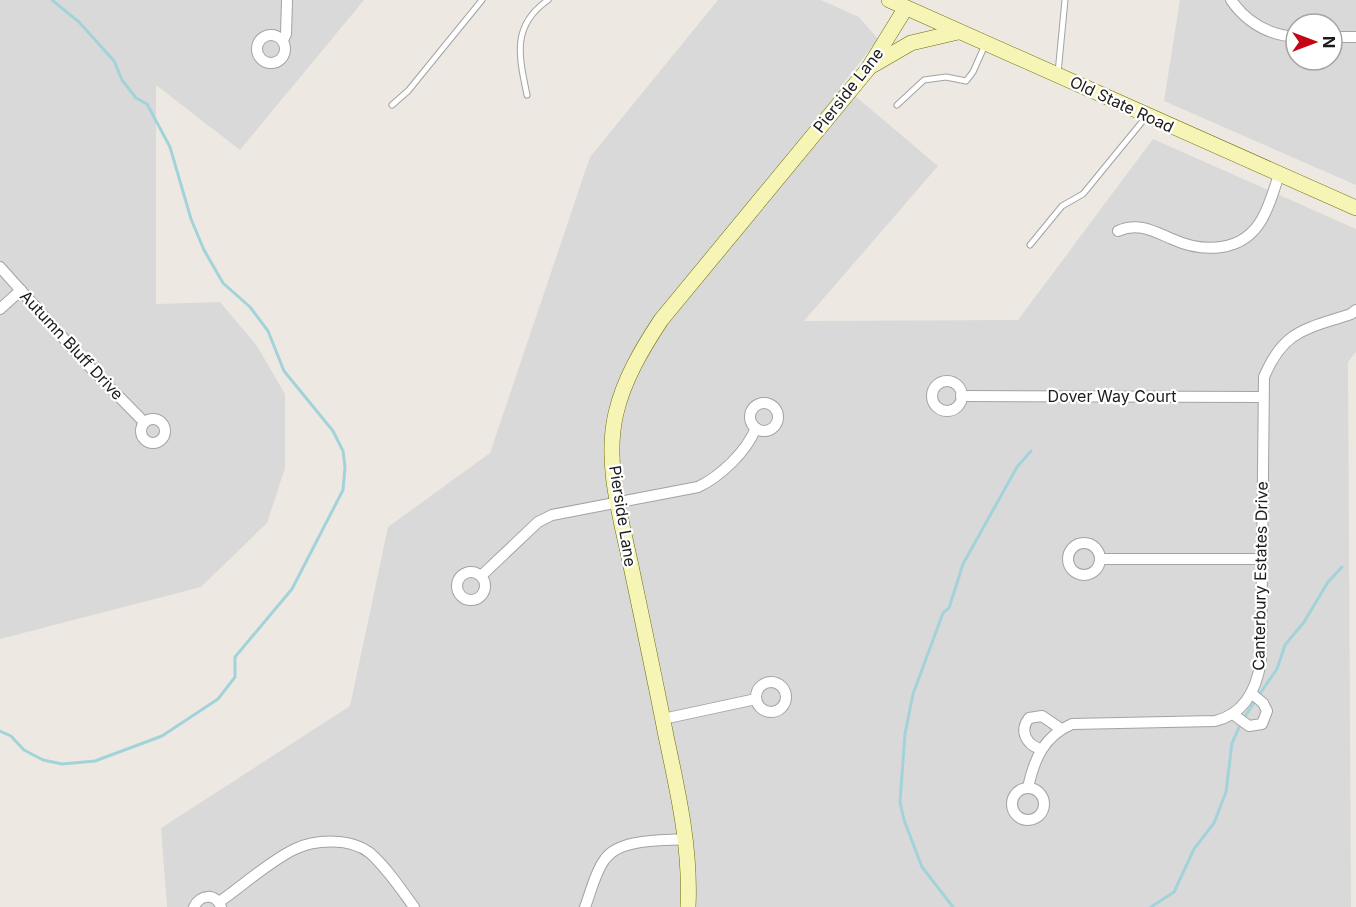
<svg xmlns="http://www.w3.org/2000/svg" width="1356" height="907" font-family="Inter,sans-serif">
  <style>
    .residential { fill: #dad9d9; fill-rule: evenodd }
    .lines { fill: none; stroke-linecap: round; stroke-linejoin: round }
    .stream { stroke: #a3d3da; stroke-width: 3 }
    .lane-casing { stroke: #a3a3a3; stroke-width: 7 }
    .street-casing { stroke: #a3a3a3; stroke-width: 12 }
    .secondary-casing { stroke: #6d6f07; stroke-width: 16 }
    .lane { stroke: #fff; stroke-width: 5 }
    .street { stroke: #fff; stroke-width: 10 }
    .secondary { stroke: #f7f5b6; stroke-width: 15 }
    .labels { text-anchor: middle; stroke-width: 4.5; stroke-linejoin: round; paint-order: stroke }
    .street-label { font-size: 16px; fill: #1c1c1c; stroke: #fff }
  </style>
  <rect width="100%" height="100%" fill="#ede9e2"/>
  <g class="residential">
    <polygon points="0,0 364,0 240,150 156,85 156,304 220,302 257,346 285,394 285,468 267,523 201,587 0,639"/>
    <polygon points="718,0 821,0 859,17 878,39 842,85 938,166 804,321 1018,320 1153,139 1356,229 1356,352 1348,362 1351,907 167,907 161,828 350,706 388,527 490,453 590,157"/>
    <path d="M1180 0H1356V185L1164 101ZM1296 24H1332V60H1296Z"/>
  </g>
  <g class="lines">
    <g class="stream">
      <polyline points="1259,695 1277,669 1285,645 1304,622 1328,582 1342,567"/>
      <polyline points="1244,718 1255,701"/>
      <polyline points="0,731 11,736 24,750 43,760 62,764 95,761 162,736 218,699 235,677 235,657 292,589 343,490 345,467 343,451 333,431 284,371 268,331 250,307 223,283 204,250 191,219 170,147 147,104 136,98 122,80 114,61 79,22 52,0"/>
      <polyline points="953,907 922,867 904,820 900,802 905,734 913,694 943,613 949,608 963,564 1017,467 1031,451"/>
      <polyline points="1151,907 1174,892 1194,849 1214,823 1226,792 1232,743 1241,723"/>
    </g>
    <defs>
      <g id="lane">
        <polyline points="1058,73 1065,0"/>
        <path d="M527 95C519 56 511 26 548 0"/>
        <polyline points="392,105 408,91 482,0"/>
        <polyline points="897,105 924,80 946,77 966,81 973,72 985,45"/>
        <polyline points="1030,245 1062,206 1083,194 1146,117"/>
      </g>
      <g id="street">
        <path d="M1231 0C1247 23 1268 35 1296 37"/>
        <circle cx="271" cy="49" r="14"/>
        <polyline points="1332,37 1356,37"/>
        <polyline points="283,40 286,34 287,0"/>
        <path d="M1118 231C1138 222 1153 231 1172 239 1203 253 1243 253 1262 219 1270 205 1274 189 1279 175"/>
        <polyline points="0,267 83,360 144,422"/>
        <polyline points="0,309 21,290"/>
        <circle cx="947" cy="396" r="15"/>
        <polyline points="961,396 1262,397"/>
        <circle cx="764" cy="417" r="14"/>
        <circle cx="153" cy="431" r="12"/>
        <circle cx="1084" cy="559" r="16"/>
        <polyline points="1100,559 1262,559"/>
        <circle cx="471" cy="586" r="14"/>
        <path d="M481 576 538 522 552 515 698 487C721 476 746 452 756 428"/>
        <circle cx="771" cy="697" r="15"/>
        <polyline points="1234,715 1249,726 1262,724 1267,711 1263,703 1251,693"/>
        <polyline points="663,719 756,699"/>
        <path d="M1040 749C1026 744 1019 731 1029 718L1042 716 1061 729"/>
        <circle cx="1028" cy="804" r="16"/>
        <path d="M1028 788C1034 759 1044 736 1072 724L1215 721C1245 714 1257 688 1261 660L1264 377C1284 329 1307 329 1351 314L1356 310"/>
        <path d="M219 902C241 887 271 860 295 849 316 839 351 838 370 853 387 868 400 888 414 907"/>
        <path d="M194 907C200 894 216 893 221 907"/>
        <path d="M585 907C591 892 595 872 605 859 620 838 662 841 686 839"/>
      </g>
      <g id="secondary">
        <polyline points="889,0 1356,208"/>
        <polyline points="873,65 911,43 958,32"/>
        <path d="M688 907C691 849 678 792 666 736 655 679 643 623 631 566 621 518 604 463 616 413 624 379 642 349 661 320L868 69 905 9"/>
      </g>
    </defs>
    <use href="#lane" class="lane-casing"/>
    <use href="#street" class="street-casing"/>
    <use href="#secondary" class="secondary-casing"/>
    <use href="#lane" class="lane"/>
    <use href="#street" class="street"/>
    <use href="#secondary" class="secondary"/>
  </g>
  <g class="labels">
    <g class="street-label">
      <text transform="translate(848 90) rotate(-52)" y="6">Pierside Lane</text>
      <text transform="translate(1122 104) rotate(25)" y="6">Old State Road</text>
      <text transform="translate(72 345) rotate(47)" y="6">Autumn Bluff Drive</text>
      <text x="1112" y="402">Dover Way Court</text>
      <text transform="translate(623 516) rotate(81)" y="6">Pierside Lane</text>
      <text transform="translate(1260 576) rotate(-89)" y="6">Canterbury Estates Drive</text>
    </g>
  </g>
  <g transform="translate(1314 42) rotate(90)"><circle r="28" fill="#ffffff" stroke="#a4a4a4" stroke-width="1.5"/>
  <path d="M0-4.5L10 22L0 15L-10 22Z" fill="#c30516"/>
  <text y="-9" font-size="16" font-weight="bold" text-anchor="middle" fill="#1c1c1c">N</text>
  </g>
</svg>
